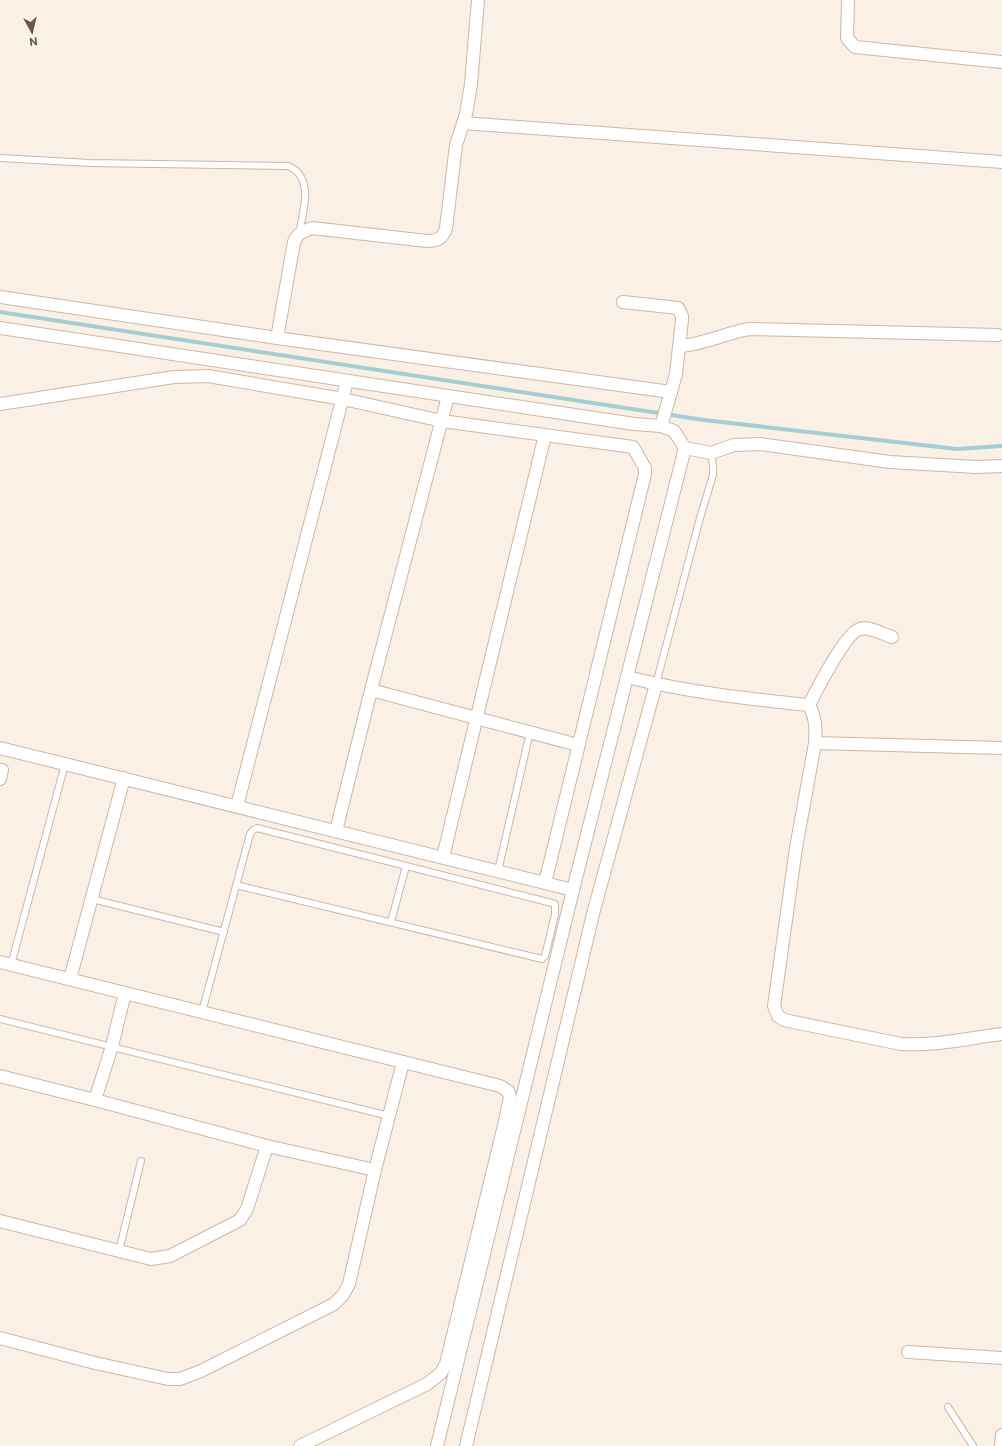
<svg xmlns="http://www.w3.org/2000/svg" width="1002" height="1446" font-family="Commissioner,sans-serif">
  <style>
    .lines { fill: none; stroke-linecap: round; stroke-linejoin: round }
    .stream { stroke: #a3cfd2; stroke-width: 4 }
    .lane-casing { stroke: #cab7ad; stroke-width: 8 }
    .street-casing { stroke: #cab7ad; stroke-width: 14 }
    .lane { stroke: #fff; stroke-width: 6 }
    .street { stroke: #fff; stroke-width: 12 }
  </style>
  <rect width="100%" height="100%" fill="#faf0e5"/>
  <g class="lines">
    <polyline class="stream" points="0,312 704,420 957,449 1002,446"/>
    <defs>
      <g id="lane">
        <path d="M0 158 90 163 288 166C315 177 303 211 299 234"/>
        <polyline points="656,684 700,518 713,475 713,465 711,453"/>
        <polyline points="498,871 530,732"/>
        <polyline points="92,899 224,932"/>
        <polyline points="391,922 406,866"/>
        <polyline points="11,965 65,764"/>
        <path d="M202 1012C218 952 234 893 250 834L253 830 257 828 552 903 555 904V915L545 956 542 959 236 885"/>
        <polyline points="0,1019 389,1116"/>
        <polyline points="119,1251 141,1161"/>
        <polyline points="948,1407 973,1446"/>
      </g>
      <g id="street">
        <polyline points="848,0 847,38 855,47 1002,62"/>
        <polyline points="463,123 1002,162"/>
        <polyline points="0,297 277,338 671,392 661,426"/>
        <polyline points="623,302 678,308 682,316 682,320 676,374 671,392"/>
        <polyline points="0,328 634,424 661,426 674,431 685,448 711,453 734,445 760,444 890,462 976,467 1002,466"/>
        <path d="M277 338 294 242C297 233 304 231 312 228L427 241C438 241 443 238 446 228L456 145 466 114 471 84 478 0"/>
        <path d="M679 346C703 345 725 333 749 329L998 335"/>
        <polyline points="0,404 174,377 208,376 343,399 442,421 633,447 645,468 645,474 545,883"/>
        <path d="M627 677C687 692 748 699 809 705"/>
        <polyline points="371,690 578,745"/>
        <path d="M809 705C816 718 816 729 815 743L796 848 774 1006 778 1016 784 1020 901 1044C935 1046 969 1038 1002 1034"/>
        <path d="M809 705C816 691 846 632 860 629 869 626 883 634 892 637"/>
        <polyline points="815,743 1002,748"/>
        <polyline points="0,748 573,890"/>
        <polyline points="0,779 2,770"/>
        <polyline points="237,806 347,381"/>
        <polyline points="336,831 371,690 448,396"/>
        <polyline points="443,857 545,435"/>
        <polyline points="0,962 500,1086 508,1091 510,1097 506,1117 446,1364 441,1373 427,1384 300,1446"/>
        <polyline points="70,979 124,778"/>
        <polyline points="0,1076 95,1100 267,1146 375,1170 403,1062"/>
        <polyline points="95,1100 112,1046 125,993"/>
        <polyline points="0,1221 151,1259 170,1256 240,1220 247,1209 267,1146"/>
        <polyline points="0,1338 95,1363 168,1379 180,1379 201,1371 334,1304 343,1295 349,1284 375,1170"/>
        <polyline points="908,1352 1002,1358"/>
        <polyline points="437,1446 573,890 685,448"/>
        <polyline points="466,1446 594,910 656,684"/>
        <polyline points="1001,1446 1002,1435"/>
      </g>
    </defs>
    <use href="#lane" class="lane-casing"/>
    <use href="#street" class="street-casing"/>
    <use href="#lane" class="lane"/>
    <use href="#street" class="street"/>
  </g>
  <g transform="translate(32 32) rotate(172)" stroke="#fdf4eb" stroke-width="3" paint-order="stroke">
  <path d="M0-3L7 15L0 10L-7 15Z" fill="#70564d"/>
  <text y="-6" font-size="11" font-weight="bold" text-anchor="middle" fill="#70564d">N</text>
  </g>
</svg>
